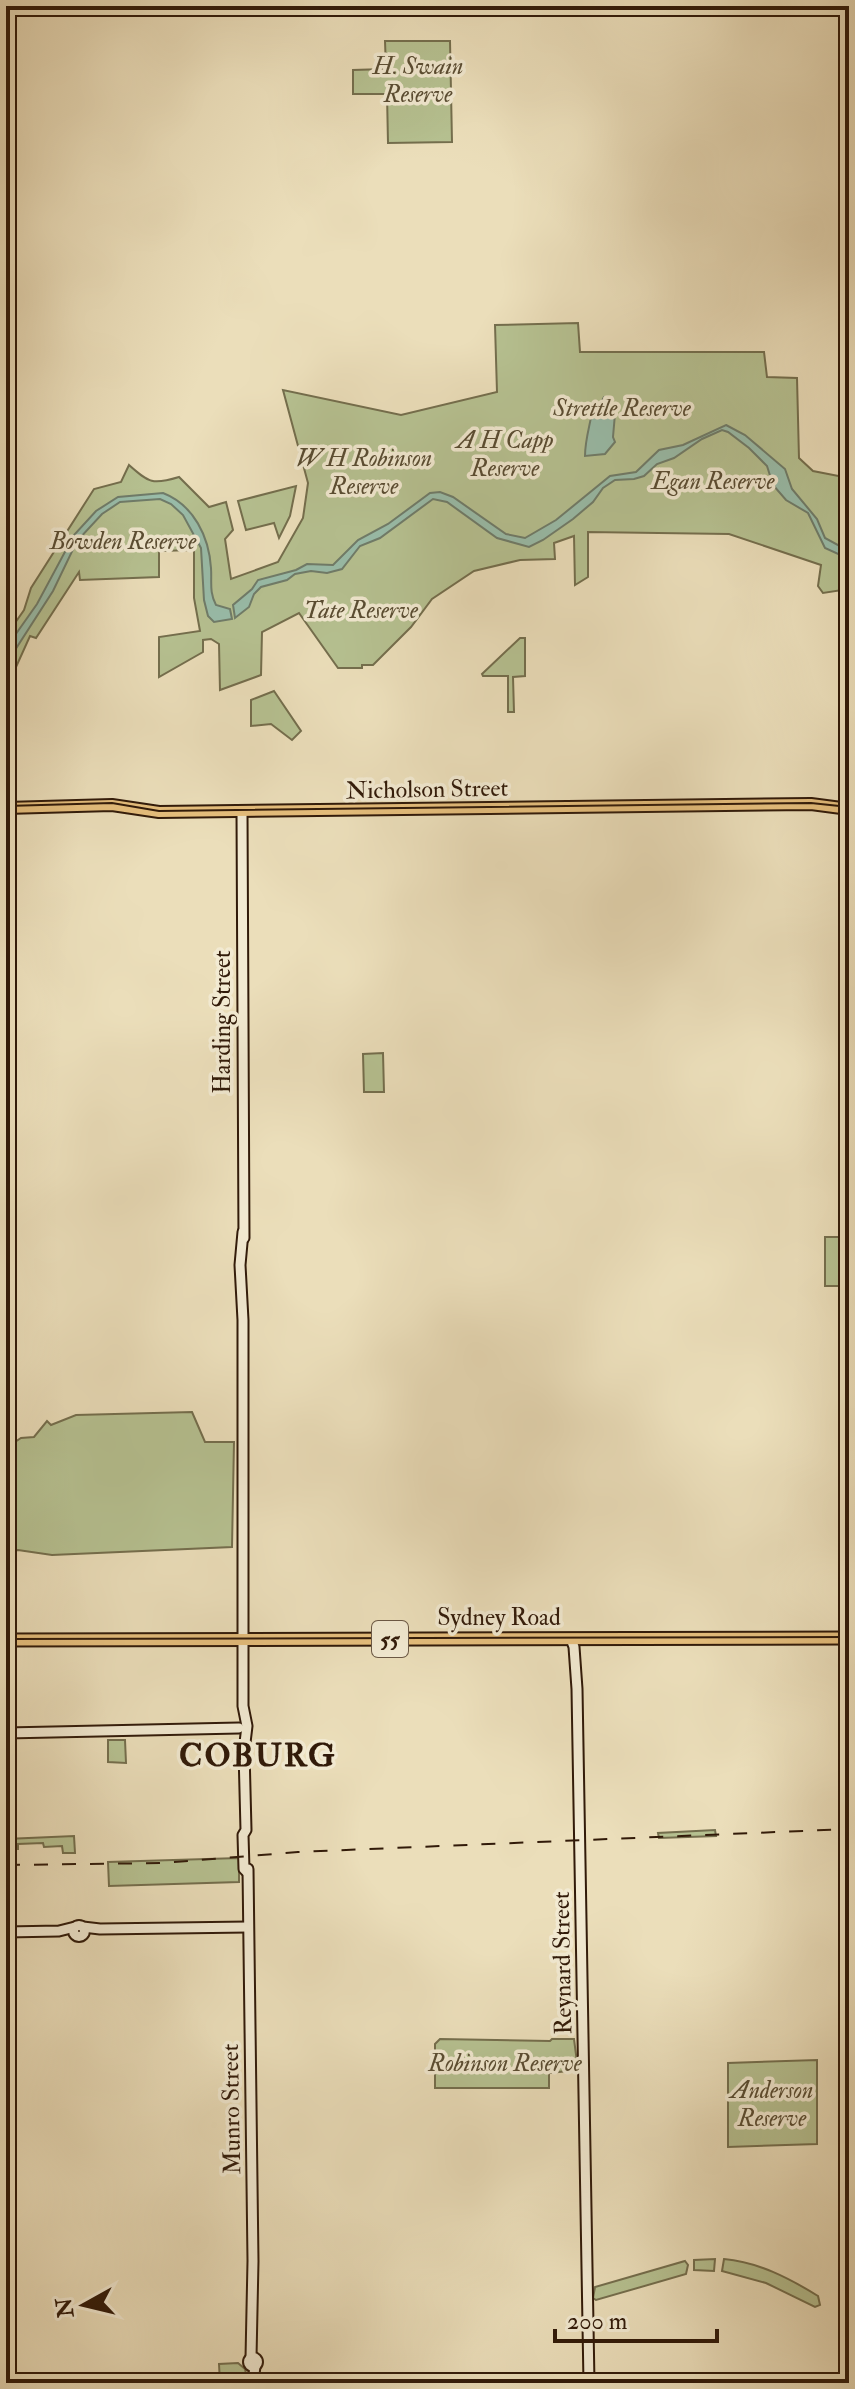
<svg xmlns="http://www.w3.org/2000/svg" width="855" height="2389" font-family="'IM FELL Double Pica',serif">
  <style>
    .green { fill: #b6c191; stroke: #746e4d; stroke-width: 2 }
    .water { fill: #99bdaa; stroke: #6f7c6a; stroke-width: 2 }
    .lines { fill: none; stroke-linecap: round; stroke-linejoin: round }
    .secondary-casing { stroke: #311a09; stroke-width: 13 }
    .primary-casing { stroke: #311a09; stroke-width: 14 }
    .highway-casing { stroke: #311a09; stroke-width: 15 }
    .secondary { stroke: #f2ead2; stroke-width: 9 }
    .primary { stroke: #e6bf7d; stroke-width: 10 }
    .highway { stroke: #e6bf7d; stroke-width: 11 }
    .tram { stroke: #311a09; stroke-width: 2 }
    .rail { stroke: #311a09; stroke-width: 2; stroke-dasharray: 14 14; stroke-linecap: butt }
    .labels { text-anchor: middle; stroke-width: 7; stroke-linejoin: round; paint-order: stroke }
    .shield { fill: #f2ead2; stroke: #6b5845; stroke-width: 2 }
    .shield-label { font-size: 22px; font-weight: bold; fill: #311a09 }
    .park-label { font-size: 24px; font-style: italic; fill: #594c32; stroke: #f2ead2 }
    .street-label { font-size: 24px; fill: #311a09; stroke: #f2ead2 }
    .district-label { font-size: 32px; font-weight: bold; letter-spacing: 2px; fill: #311a09; stroke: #f2ead2 }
  </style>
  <rect width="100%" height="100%" fill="#ebdeba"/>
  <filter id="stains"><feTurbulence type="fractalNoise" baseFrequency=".0025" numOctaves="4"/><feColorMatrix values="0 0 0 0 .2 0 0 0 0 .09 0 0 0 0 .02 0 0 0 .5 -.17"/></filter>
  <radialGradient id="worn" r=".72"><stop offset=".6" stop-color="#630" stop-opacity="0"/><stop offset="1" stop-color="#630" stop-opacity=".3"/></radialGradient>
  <g class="green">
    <polygon points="385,41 450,41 452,142 388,143 387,94 353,94 353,70 386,69"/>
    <path d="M578 323 580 352H764L767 377 797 378 799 458 813 471 849 478V589L823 593 818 586 821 565 729 534 588 532V577L575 585 574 536 554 543 555 559 520 560 474 571 432 599 411 627 373 665H362V668H338L299 613 262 632 261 675 220 690 219 644 211 639 203 640V652L159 677V637L200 631 194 598V550L159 551V577L80 580 79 572 36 638 30 636 12 676 6 682V627L15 623 24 610 31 588 94 489 121 482 129 465C149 483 153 485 179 477L209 507 226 502 233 530 225 539 231 579 278 562 303 518 308 483 283 390 401 415 497 392 495 325Z"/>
    <polygon points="296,486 290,516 279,538 274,523 246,530 238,501"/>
    <polygon points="520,638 525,638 525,676 513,677 514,712 508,712 508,676 483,676 482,674"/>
    <polygon points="274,691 301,731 292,740 271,724 251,726 251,700"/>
    <polygon points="383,1053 384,1092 364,1092 363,1054"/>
    <rect x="825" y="1237" width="21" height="49"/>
    <polygon points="192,1412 205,1442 234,1442 232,1547 52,1555 18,1550 6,1552 6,1448 21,1438 34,1437 47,1421 51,1425 76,1415"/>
    <polygon points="108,1740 125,1740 126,1763 108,1762"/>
    <polygon points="715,1830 716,1836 659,1838 658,1833"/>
    <polygon points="74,1836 75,1853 63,1853 62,1846 44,1847 43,1843 18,1844 18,1849 6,1849 6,1839"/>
    <polygon points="239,1858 239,1882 109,1886 108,1862"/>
    <polygon points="440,2039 550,2041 552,2039 574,2039 578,2070 549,2073 549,2088 435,2088 435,2044"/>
    <polygon points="817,2060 817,2144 728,2147 728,2063"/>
    <polygon points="715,2259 714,2271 694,2270 694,2260"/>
    <path d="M724 2259C758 2262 789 2278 818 2296L820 2305 815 2307 766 2283 722 2271Z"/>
    <polygon points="685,2261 688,2265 686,2274 596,2300 593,2298 595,2287"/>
    <polygon points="238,2363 245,2369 248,2383 220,2383 219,2364"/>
  </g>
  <g class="water">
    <path d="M604 397H608V408L615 414 613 437 615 442 605 454 585 456C585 438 591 423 593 405L600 404Z"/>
    <polygon points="726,425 745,435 785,469 792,489 817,519 825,538 849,551 849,559 825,548 808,513 786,500 773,485 767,466 749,448 728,432 722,430 702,439 674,458 657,464 644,476 634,479 615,480 603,488 593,502 573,519 543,540 529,547 497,538 447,502 433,499 380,538 360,546 342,569 327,573 311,571 295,574 287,580 261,587 254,594 249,607 235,618 233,605 252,589 258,580 296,570 307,564 333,565 358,540 388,524 430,493 440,492 453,497 506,534 525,538 556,520 610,476 636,472 659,450 683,445"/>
    <path d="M163 493C194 505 209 537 211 568 212 582 209 592 216 605L230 609 232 619 214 622 208 616 204 600 201 548 183 515 171 504 160 499 120 502 102 514 77 541 53 591 6 664V648L37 604 74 535 96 511 118 497Z"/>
  </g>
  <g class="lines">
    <defs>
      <g id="secondary">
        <polyline points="6,6 17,6"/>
        <polyline points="242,811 244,1238"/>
        <polyline points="243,1232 240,1265 243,1320 243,1706 247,1726 244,1751 246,1830 243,1835 244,1869 247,1872"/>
        <polyline points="571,1639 574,1647 577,1689 589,2383"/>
        <polyline points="6,1733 239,1728"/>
        <polyline points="248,1869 253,2261 251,2358"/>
        <circle cx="79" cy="1931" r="5.5"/>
        <polyline points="83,1927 100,1929 248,1927"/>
        <polyline points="6,1932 59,1931 75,1927"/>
        <circle cx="253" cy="2362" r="4.5"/>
        <polyline points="253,2383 255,2366"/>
      </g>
      <polyline id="primary" points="6,808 112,805 159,812 811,804 849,809"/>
      <polyline id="highway" points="6,1640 849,1638"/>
    </defs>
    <use href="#secondary" class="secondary-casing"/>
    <use href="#primary" class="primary-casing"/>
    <use href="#highway" class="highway-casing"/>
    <use href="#secondary" class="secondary"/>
    <use href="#primary" class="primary"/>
    <use href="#highway" class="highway"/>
    <g class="tram">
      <polyline points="6,7 136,6"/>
      <polyline points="6,806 112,803 159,811 811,803 849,807"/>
      <polyline points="6,1639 849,1637"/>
    </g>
    <polyline class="rail" points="6,1865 162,1863 298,1852 849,1829"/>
  </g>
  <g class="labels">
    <rect class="shield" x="372" y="1621" width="36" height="36" rx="6"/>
    <g class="shield-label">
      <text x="390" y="1647">55</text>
    </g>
    <g class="park-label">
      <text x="418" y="74">H. Swain<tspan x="418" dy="28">Reserve</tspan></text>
      <text x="622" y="416">Strettle Reserve</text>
      <text x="505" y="448">A H Capp<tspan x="505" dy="28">Reserve</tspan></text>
      <text x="364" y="466">W H Robinson<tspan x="364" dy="28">Reserve</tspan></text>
      <text x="713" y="489">Egan Reserve</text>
      <text x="123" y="549">Bowden Reserve</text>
      <text x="361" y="618">Tate Reserve</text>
      <text x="505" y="2071">Robinson Reserve</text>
      <text x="772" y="2098">Anderson<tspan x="772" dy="28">Reserve</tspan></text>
    </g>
    <g class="street-label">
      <text transform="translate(427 789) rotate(-1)" y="8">Nicholson Street</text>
      <text transform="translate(222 1022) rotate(-90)" y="8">Harding Street</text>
      <text x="499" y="1625">Sydney Road</text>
      <text transform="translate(562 1963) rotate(-91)" y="8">Reynard Street</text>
      <text transform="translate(231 2109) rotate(-91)" y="8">Munro Street</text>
    </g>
    <g class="district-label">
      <text x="258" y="1766">COBURG</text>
    </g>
  </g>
  <rect width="855" height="2389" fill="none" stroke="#ebdeba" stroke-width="32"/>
  <rect x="8" y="8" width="839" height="2373" fill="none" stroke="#311a09" stroke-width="4"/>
  <rect x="16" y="16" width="823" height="2357" fill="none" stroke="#311a09" stroke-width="2"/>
  <g transform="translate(84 2305) rotate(262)" stroke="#f2ead2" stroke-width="6" paint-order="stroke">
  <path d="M0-6L14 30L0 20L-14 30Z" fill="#311a09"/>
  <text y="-12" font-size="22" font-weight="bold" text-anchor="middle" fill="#311a09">N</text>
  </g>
  <path d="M555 2329v12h162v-12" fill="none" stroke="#311a09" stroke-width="4"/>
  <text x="567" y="2329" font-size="24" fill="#311a09" stroke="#f2ead2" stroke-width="6" paint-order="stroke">200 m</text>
  <rect width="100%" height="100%" filter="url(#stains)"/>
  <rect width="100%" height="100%" fill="url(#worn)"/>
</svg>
